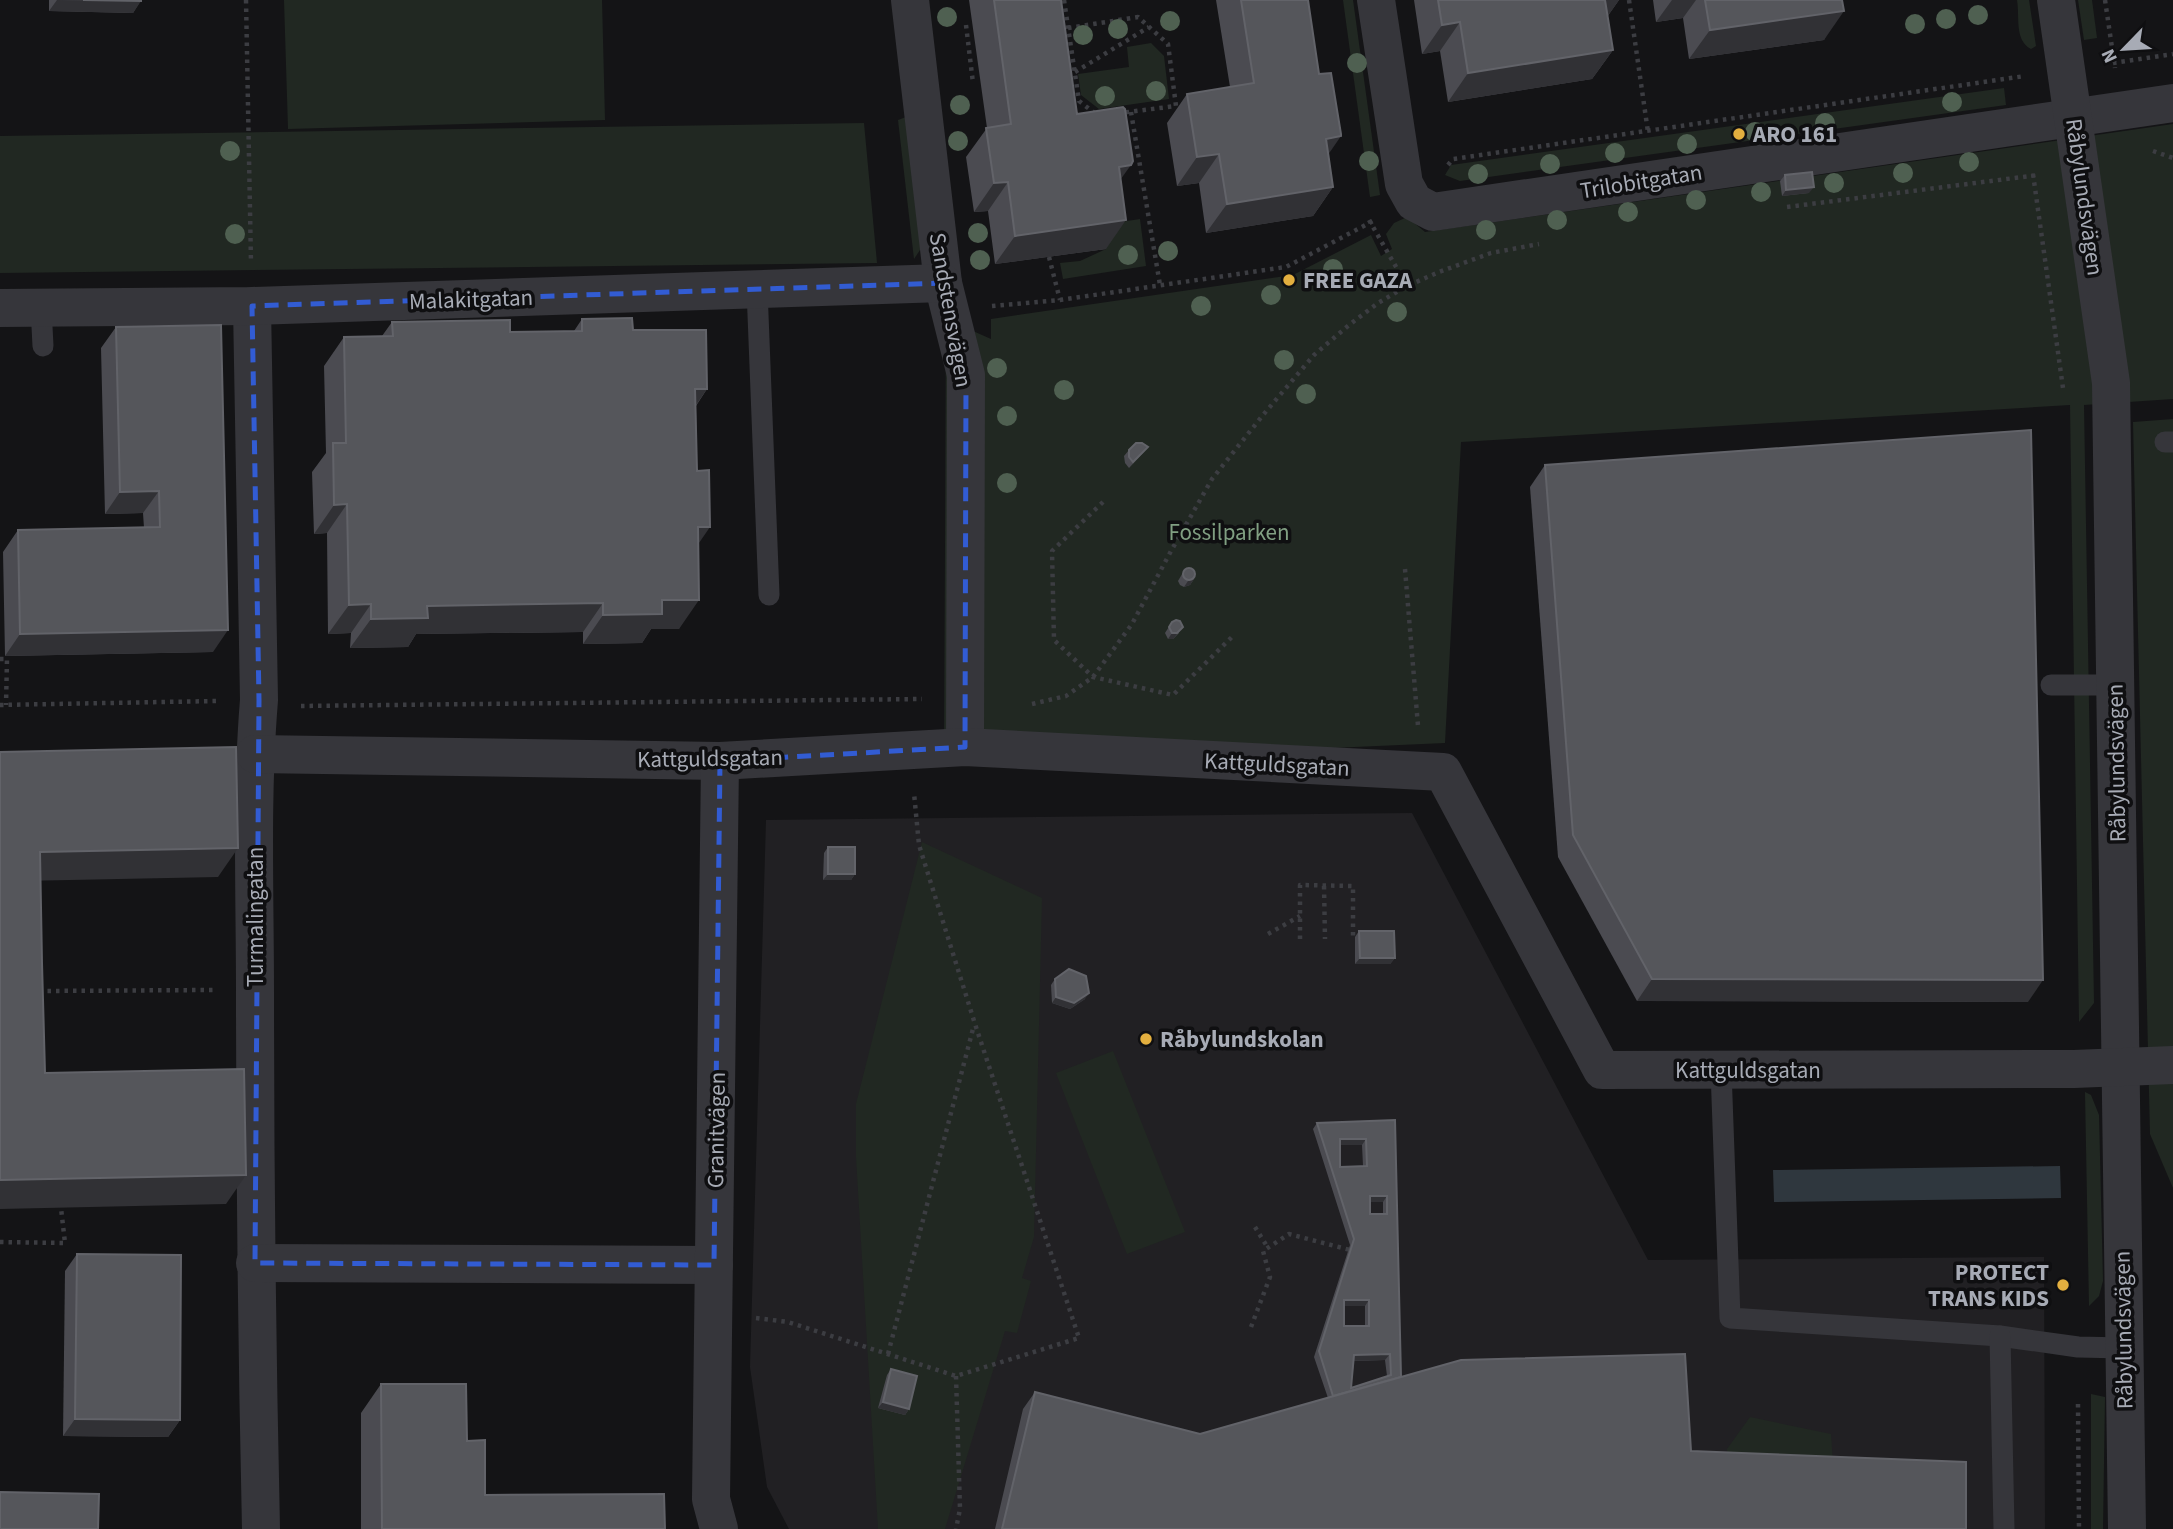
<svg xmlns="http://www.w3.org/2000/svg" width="2173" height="1529" font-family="'Source Sans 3',sans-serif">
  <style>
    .built { fill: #212023 }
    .green { fill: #212822 }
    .water { fill: #2f373e }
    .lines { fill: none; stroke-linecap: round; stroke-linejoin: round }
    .path { stroke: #3c3d42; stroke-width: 4.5; stroke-dasharray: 3.5 5; stroke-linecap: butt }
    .lane { stroke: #36363b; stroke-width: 21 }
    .street { stroke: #36363b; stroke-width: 38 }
    .tree { fill: #4f6051 }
    .wall { fill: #4b4b51; fill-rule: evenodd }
    .shaded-wall { fill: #313135 }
    .building { fill: #55565b; stroke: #626369; stroke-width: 2; fill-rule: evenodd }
    .marked { fill: none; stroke: #325cd3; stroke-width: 5; stroke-dasharray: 14 9; stroke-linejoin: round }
    .poi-dot { fill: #e3af3f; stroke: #0f0f11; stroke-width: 2.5 }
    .labels { text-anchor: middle; stroke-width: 7; stroke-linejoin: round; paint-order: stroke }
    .poi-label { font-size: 23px; font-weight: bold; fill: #a7abb5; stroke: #0f0f11; text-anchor: start }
    .street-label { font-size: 23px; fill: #a7abb5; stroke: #0f0f11 }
    .park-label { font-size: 23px; fill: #809f82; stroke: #0f0f11 }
  </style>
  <rect width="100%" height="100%" fill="#141416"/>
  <polygon class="built" points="1412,813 1648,1260 2044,1257 2045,1529 789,1529 767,1487 750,1367 766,820"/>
  <g class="green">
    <polygon points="284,0 602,0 605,120 288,129"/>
    <polygon points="1343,0 1353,0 1380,195 1370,197"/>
    <path d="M2017 0H2029L2036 46 2031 49C2014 40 2020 17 2017 0Z"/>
    <polygon points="2078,0 2092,0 2097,38 2084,40"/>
    <polygon points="1151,43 1164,56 1169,99 1099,109 1081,95 1078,74 1129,67 1127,47"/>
    <polygon points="2004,88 2006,105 1460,181 1445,175 1451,165"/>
    <polygon points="906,117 922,247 914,259 898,120"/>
    <polygon points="864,123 877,263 0,273 0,136"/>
    <polygon points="2173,124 2173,399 2084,405 2094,1003 2079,1022 2070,405 1461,442 1445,743 944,765 946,319 991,339 991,319 1293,275 1371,235 1381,256 1392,249 1386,234 1394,223 1407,217 1425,232"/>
    <polygon points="1140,219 1146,266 1063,279 1060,263 1080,261 1106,249 1114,223"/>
    <polygon points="2173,419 2173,1188 2150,1134 2133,422"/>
    <polygon points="922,842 1042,898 1034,1237 1022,1278 1031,1281 1017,1333 1005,1331 945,1529 878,1529 856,1157 856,1104"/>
    <polygon points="1113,1051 1185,1232 1127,1254 1056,1073"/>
    <polygon points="2085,1092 2091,1095 2099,1115 2103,1281 2099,1296 2089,1306"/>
    <polygon points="2091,1394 2105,1397 2103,1529 2091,1529"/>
    <polygon points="1750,1417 1831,1434 1833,1464 1728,1460 1727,1449"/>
  </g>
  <polygon class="water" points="2060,1166 2061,1198 1774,1202 1773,1170"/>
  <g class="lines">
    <g class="path">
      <polyline points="246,0 251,263"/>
      <polyline points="1064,0 1079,101 1097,115"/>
      <polyline points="1629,0 1648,132"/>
      <polyline points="2105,0 2115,68"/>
      <polyline points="966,25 973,83"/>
      <polyline points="1068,28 1138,17 1168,44 1176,106 1120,113"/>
      <polyline points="2113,63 2173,54"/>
      <polyline points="1075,72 1149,27"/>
      <polyline points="1131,112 1160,285"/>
      <polyline points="2153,151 2173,158"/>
      <polyline points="1448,165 1453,159 2025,76"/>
      <polyline points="2033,174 2063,388"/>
      <polyline points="1787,207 2038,175"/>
      <polyline points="1369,220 1407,286"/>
      <polyline points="1049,257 1060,300"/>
      <polyline points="992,306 1060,300 1286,267 1375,220"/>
      <polyline points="1103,502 1052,551 1054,640 1093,677 1173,695 1235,634"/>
      <polyline points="1405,569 1418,726"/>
      <polyline points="0,659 7,659 6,705"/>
      <polyline points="1032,704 1066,696 1093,677 1132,624 1171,551 1212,479 1263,415 1314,355 1349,325 1378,303 1407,286 1439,272 1491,253 1539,244"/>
      <polyline points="0,705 217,701"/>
      <polyline points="301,706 922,699"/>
      <polyline points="1324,886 1325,939"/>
      <polyline points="1268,934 1300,916"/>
      <polyline points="1300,939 1300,885 1353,886 1353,939"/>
      <polyline points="39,991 213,990"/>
      <polyline points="1255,1227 1268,1248"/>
      <polyline points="0,1242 65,1243 61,1208"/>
      <polyline points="756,1318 788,1322 956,1376 1079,1338 975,1024 919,845 914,793"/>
      <polyline points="1251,1327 1270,1277 1263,1251 1289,1234 1354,1251"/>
      <polyline points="888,1354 974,1025"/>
      <polyline points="956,1376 960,1509 956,1529"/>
      <polyline points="2078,1404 2079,1529"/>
    </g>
    <g class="lane">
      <polyline points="757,289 769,595"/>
      <polyline points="41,307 43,346"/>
      <polyline points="2165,442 2173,442"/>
      <polyline points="2051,685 2115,685"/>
      <polyline points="1721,1070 1730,1318 2000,1336 2078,1347 2124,1348"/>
      <polyline points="2000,1336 2004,1529"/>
    </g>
    <g class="street">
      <polyline points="910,0 943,283 966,375 965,747"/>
      <polyline points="1376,0 1404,184 1414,202 1433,212 2173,103"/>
      <polyline points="2056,0 2111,383 2127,1529"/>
      <path d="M252 306 259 700C251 797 255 895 255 992 255 1171 257 1350 261 1529"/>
      <polyline points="0,308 252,306 943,283"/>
      <polyline points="255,754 720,761 965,747 1443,772 1602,1070 2074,1069 2173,1065"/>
      <polyline points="255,1263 714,1265"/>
      <polyline points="719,1529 711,1499 720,761"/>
    </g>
  </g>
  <g class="tree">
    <circle cx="1978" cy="15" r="10"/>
    <circle cx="947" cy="17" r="10"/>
    <circle cx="1946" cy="19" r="10"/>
    <circle cx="1170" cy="21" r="10"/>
    <circle cx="1915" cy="24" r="10"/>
    <circle cx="1118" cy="29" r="10"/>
    <circle cx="1083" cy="35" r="10"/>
    <circle cx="1357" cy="63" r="10"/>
    <circle cx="1156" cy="91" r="10"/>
    <circle cx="1105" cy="96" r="10"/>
    <circle cx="1952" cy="102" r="10"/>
    <circle cx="960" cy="105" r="10"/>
    <circle cx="1825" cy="123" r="10"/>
    <circle cx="1755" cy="132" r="10"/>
    <circle cx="958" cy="141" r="10"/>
    <circle cx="1687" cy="144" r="10"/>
    <circle cx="230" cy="151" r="10"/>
    <circle cx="1615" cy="153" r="10"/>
    <circle cx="1369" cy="161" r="10"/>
    <circle cx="1969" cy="162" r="10"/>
    <circle cx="1550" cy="164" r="10"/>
    <circle cx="1903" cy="173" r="10"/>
    <circle cx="1478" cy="174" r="10"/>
    <circle cx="1834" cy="183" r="10"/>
    <circle cx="1761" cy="192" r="10"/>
    <circle cx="1696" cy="200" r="10"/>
    <circle cx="1628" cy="212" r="10"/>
    <circle cx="1557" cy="220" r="10"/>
    <circle cx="1486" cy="230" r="10"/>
    <circle cx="978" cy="233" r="10"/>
    <circle cx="235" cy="234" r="10"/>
    <circle cx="1168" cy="251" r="10"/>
    <circle cx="1128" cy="255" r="10"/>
    <circle cx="980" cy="260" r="10"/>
    <circle cx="1333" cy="269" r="10"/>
    <circle cx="1271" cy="295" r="10"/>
    <circle cx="1201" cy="306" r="10"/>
    <circle cx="1397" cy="312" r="10"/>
    <circle cx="1284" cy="360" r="10"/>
    <circle cx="997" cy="368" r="10"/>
    <circle cx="1064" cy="390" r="10"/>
    <circle cx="1306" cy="394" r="10"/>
    <circle cx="1007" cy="416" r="10"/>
    <circle cx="1007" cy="483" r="10"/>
  </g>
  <g class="wall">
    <polygon points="49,0 141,0 133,13 49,11"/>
    <polygon points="969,0 1061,0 1077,114 1121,179 1106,249 995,264 988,211 974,212 966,157 987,128"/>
    <polygon points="1216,0 1308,0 1333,187 1313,216 1206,233 1199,183 1177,186 1167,123 1187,94 1230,87"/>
    <polygon points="1414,0 1619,0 1607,17 1613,50 1592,79 1448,102 1440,51 1422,54"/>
    <polygon points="1653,0 1842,0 1824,40 1689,59 1683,18 1656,22"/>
    <polygon points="1785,175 1809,193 1782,196 1780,181"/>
    <polygon points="582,319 633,330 707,389 696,406 698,544 679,629 651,629 642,643 583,644 583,632 416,634 408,647 350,648 351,633 328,634 327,533 314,534 312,472 326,453 324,366 344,337 382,336 392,322 510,332 574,331"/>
    <polygon points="116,327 213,652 5,656 3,552 18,530 144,528 143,513 105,514 101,348"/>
    <polygon points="1148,447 1143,453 1129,468 1125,463 1124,456 1129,450"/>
    <polygon points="1545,465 2028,1002 1637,1001 1558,857 1530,487"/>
    <polygon points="1185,569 1194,579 1190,585 1184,587 1180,585 1178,581"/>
    <polygon points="1172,622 1179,633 1173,639 1168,639 1165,633"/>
    <polygon points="828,847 855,874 851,880 823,880 824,853"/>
    <polygon points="1359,931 1395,958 1390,964 1355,964 1355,937"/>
    <polygon points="1055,979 1085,999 1070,1009 1052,1003 1051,985"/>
    <path d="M1395 1120 1401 1377 1691 1451 1966 1529H995L1023 1409 1035 1392 1200 1434 1328 1398 1314 1357 1350 1245 1313 1129 1317 1123ZM1340 1145H1362L1363 1166 1340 1167ZM1370 1202H1383V1214H1370ZM1344 1306H1365V1326H1344ZM1385 1360 1387 1376 1351 1388 1354 1361Z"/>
    <polygon points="77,1254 180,1420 168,1437 63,1436 65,1271"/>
    <polygon points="891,1369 909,1409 905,1415 878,1408 887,1375"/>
    <polygon points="381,1384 467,1441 485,1495 665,1529 361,1529 361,1413"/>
  </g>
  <g class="shaded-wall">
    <polygon points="57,0 141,1 133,13 49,11"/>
    <polygon points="1602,0 1619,0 1603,23"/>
    <polygon points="1672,0 1696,0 1683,18 1656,22"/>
    <polygon points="1844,11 1824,40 1689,59 1710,30"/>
    <polygon points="1460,22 1440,51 1422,54 1442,25"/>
    <polygon points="1613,50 1592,79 1448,102 1468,73"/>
    <polygon points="1341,136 1321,165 1326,139"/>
    <polygon points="1219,154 1199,183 1177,186 1197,157"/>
    <polygon points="1131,165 1110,194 1119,167"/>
    <polygon points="1008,182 988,211 974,212 994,183"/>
    <polygon points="1333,187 1313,216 1206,233 1227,204"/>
    <polygon points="1814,187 1809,193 1782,196 1786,190"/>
    <polygon points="1126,220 1106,249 995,264 1015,236"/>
    <polygon points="695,389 707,389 687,418"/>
    <polygon points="159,491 143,513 105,514 120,492"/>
    <polygon points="347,504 327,533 314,534 334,505"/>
    <polygon points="698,527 710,527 690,556"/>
    <polygon points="1194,579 1190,585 1184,587 1188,581"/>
    <polygon points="662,600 699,600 679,629 651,629 642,643 583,644 603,615"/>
    <polygon points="603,603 583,632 416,634 408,647 350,648 371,619 427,606"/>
    <polygon points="371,604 351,633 328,634 349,605"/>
    <polygon points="1183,627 1173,639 1168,639 1172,633"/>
    <polygon points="228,630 213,652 5,656 20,634"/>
    <polygon points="238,848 218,877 20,881 40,852"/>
    <polygon points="828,874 855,874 851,880 823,880"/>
    <polygon points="1360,958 1395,958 1390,964 1355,964"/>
    <polygon points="1652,979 2043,980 2028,1002 1637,1001"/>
    <polygon points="1089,993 1085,999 1070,1009 1052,1003 1056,997"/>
    <polygon points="1340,1139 1366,1139 1362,1145 1336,1145"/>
    <polygon points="246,1175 226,1204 0,1209 0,1180"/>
    <polygon points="1370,1196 1387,1196 1383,1202 1366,1202"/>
    <polygon points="1344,1300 1369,1300 1365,1306 1340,1306"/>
    <polygon points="1390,1354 1385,1360 1350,1361 1354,1355"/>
    <polygon points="883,1402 909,1409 905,1415 878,1408"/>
    <polygon points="75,1419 180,1420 168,1437 63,1436"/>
  </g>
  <g class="building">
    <polygon points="83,0 141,0 141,1"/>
    <polygon points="994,0 1061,0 1077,114 1123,107 1125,109 1133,161 1131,165 1119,167 1126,220 1015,236 1008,182 994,183 986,128 1011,124"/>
    <polygon points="1241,0 1308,0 1319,74 1331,73 1341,134 1341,136 1326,139 1333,187 1227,204 1219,154 1197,157 1187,94 1254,83"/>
    <polygon points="1438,0 1605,0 1613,50 1468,73 1460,22 1442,25"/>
    <polygon points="1705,0 1842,0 1844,11 1710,30"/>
    <polygon points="1812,172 1814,187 1786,190 1785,175"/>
    <polygon points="632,318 633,330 706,330 707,389 695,389 697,471 709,470 710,527 698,527 699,600 662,600 662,614 603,615 603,603 427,606 428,618 371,619 371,604 349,605 347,504 334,505 333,443 346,443 344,337 393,336 392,322 510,320 510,332 582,331 582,319"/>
    <polygon points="221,325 228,630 20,634 18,530 160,527 159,491 120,492 116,327"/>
    <polygon points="2031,430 2043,980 1652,979 1573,835 1545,465"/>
    <polygon points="1136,443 1142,443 1148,447 1133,462 1129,457 1129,450"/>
    <circle cx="1189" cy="574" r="6"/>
    <polygon points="1176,620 1180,621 1183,627 1177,633 1172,633 1169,627 1172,622"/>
    <polygon points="236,747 238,848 40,852 42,963 45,1073 244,1069 246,1175 0,1180 0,752"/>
    <rect x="828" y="847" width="27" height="27"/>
    <polygon points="1359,931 1394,931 1395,958 1360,958"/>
    <polygon points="1069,969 1086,976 1089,993 1074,1003 1056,997 1055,979"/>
    <path d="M1395 1120 1401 1377 1333 1396 1319 1351 1354 1239 1317 1123ZM1340 1139H1366L1367 1166 1340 1167ZM1370 1196H1387V1214H1370ZM1344 1300H1369V1326H1344ZM1390 1354 1391 1375 1351 1388 1354 1355Z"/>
    <polygon points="77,1254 181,1255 180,1420 75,1419"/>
    <polygon points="1685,1354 1691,1451 1966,1462 1966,1529 1002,1529 1035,1392 1200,1434 1461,1360"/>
    <polygon points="891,1369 917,1376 909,1409 883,1402"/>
    <polygon points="381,1384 466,1384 467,1441 485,1440 485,1495 664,1494 665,1529 382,1529"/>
    <polygon points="0,1492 99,1494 98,1529 0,1529"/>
  </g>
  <path class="marked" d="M943 283 966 375 965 747 720 761 714 1265 255 1263 259 700 252 306Z"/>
  <g class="poi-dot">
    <circle cx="1739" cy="134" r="7"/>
    <circle cx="1289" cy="280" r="7"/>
    <circle cx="1146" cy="1039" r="7"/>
    <circle cx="2063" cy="1285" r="7"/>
  </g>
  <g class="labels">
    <g class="poi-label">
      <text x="1753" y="142">ARO 161</text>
      <text x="1303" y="288">FREE GAZA</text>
      <text x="1160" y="1047">Råbylundskolan</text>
      <text x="2049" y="1280" text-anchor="end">PROTECT<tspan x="2049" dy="26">TRANS KIDS</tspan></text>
    </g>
    <g class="street-label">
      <text transform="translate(1641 181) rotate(-9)" y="8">Trilobitgatan</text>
      <text transform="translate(2085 197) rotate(82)" y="8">Råbylundsvägen</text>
      <text transform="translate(471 299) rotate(-2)" y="8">Malakitgatan</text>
      <text transform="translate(951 310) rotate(80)" y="8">Sandstensvägen</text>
      <text transform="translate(710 758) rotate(-1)" y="8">Kattguldsgatan</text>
      <text transform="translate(2116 763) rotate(-91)" y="8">Råbylundsvägen</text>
      <text transform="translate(1277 764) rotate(3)" y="8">Kattguldsgatan</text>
      <text transform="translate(255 917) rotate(-90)" y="8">Turmalingatan</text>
      <text x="1748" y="1078">Kattguldsgatan</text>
      <text transform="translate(716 1130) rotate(-89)" y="8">Granitvägen</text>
      <text transform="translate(2123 1330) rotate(-91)" y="8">Råbylundsvägen</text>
    </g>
    <g class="park-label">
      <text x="1229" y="540">Fossilparken</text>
    </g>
  </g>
  <g transform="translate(2124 49) rotate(245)" stroke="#0f0f11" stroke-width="5" paint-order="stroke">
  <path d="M0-5L12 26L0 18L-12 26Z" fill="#a7abb5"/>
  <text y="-10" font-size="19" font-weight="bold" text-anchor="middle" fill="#a7abb5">N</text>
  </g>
</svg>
